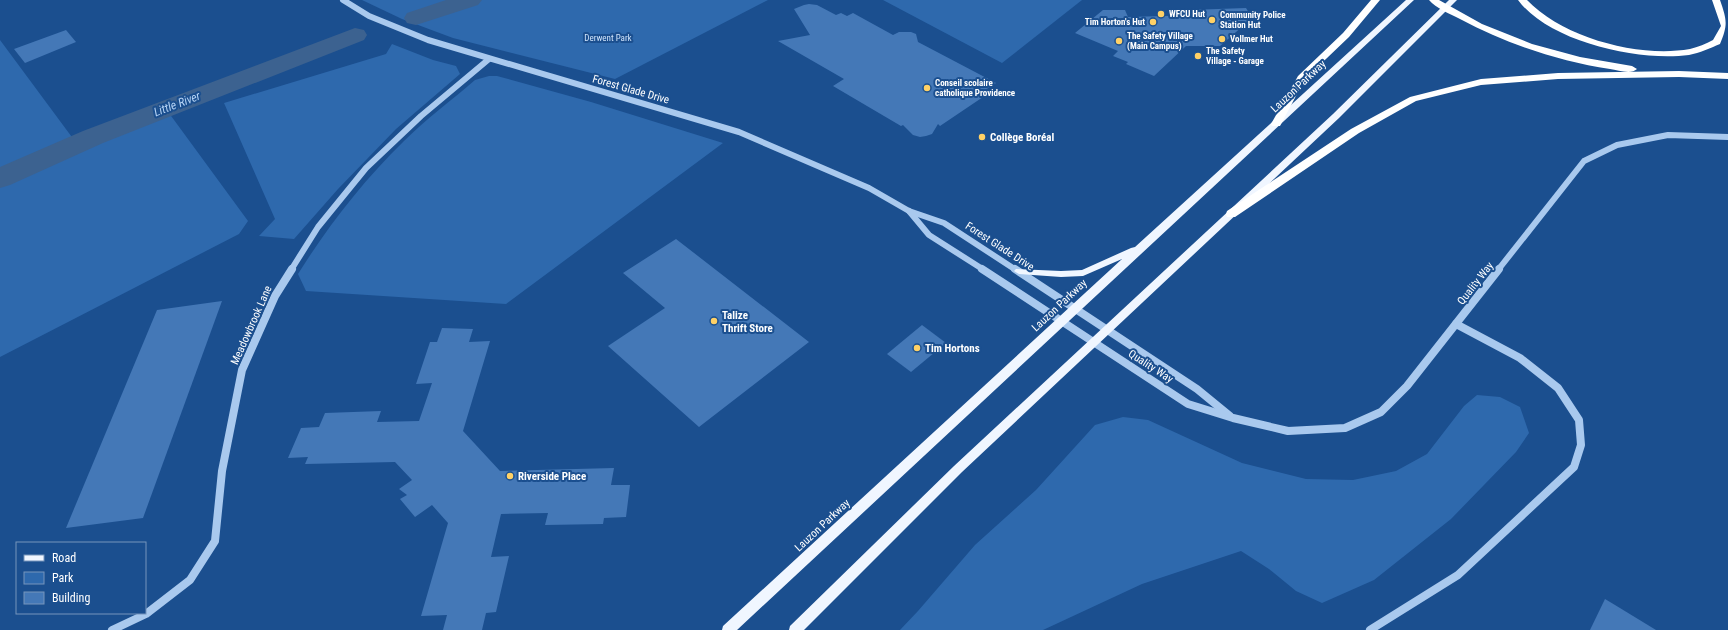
<svg xmlns="http://www.w3.org/2000/svg" width="1728" height="630" font-family="'Roboto Condensed',sans-serif">
  <style>
    .green { fill: #2e69ad }
    .lines { fill: none; stroke-linecap: round; stroke-linejoin: round }
    .river { fill: #3c6290; fill-rule: evenodd }
    .building { fill: #4478b7 }
    .minor-far1 { stroke: #a9c9ee; stroke-width: 6 }
    .minor { stroke: #a9c9ee; stroke-width: 8 }
    .major { fill: #f0f6ff; fill-rule: evenodd }
    .highway { fill: #fff; fill-rule: evenodd }
    .poi-dot { fill: #ffd166; stroke: #1b4f8f; stroke-width: 1.5 }
    .labels { text-anchor: middle; stroke-width: 4; stroke-linejoin: round; paint-order: stroke }
    .far-poi-label { font-size: 9px; font-weight: bold; fill: #fff; stroke: #1b4f8f; text-anchor: start }
    .far-park-label { font-size: 9px; fill: #cfe3fa; stroke: #1b4f8f }
    .street-label { font-size: 11px; fill: #fff; stroke: #1b4f8f }
    .poi-label { font-size: 11px; font-weight: bold; fill: #fff; stroke: #1b4f8f; text-anchor: start }
    .water-label { font-size: 12px; font-style: italic; fill: #b5d3f5; stroke: #1b4f8f }
  </style>
  <rect width="100%" height="100%" fill="#1b4f8f"/>
  <g class="green">
    <polygon points="362,0 768,0 615,79 453,38 402,19"/>
    <polygon points="883,0 1082,0 1002,63"/>
    <polygon points="0,40 77,144 166,109 248,221 239,234 0,357"/>
    <polygon points="392,44 433,60 456,66 460,74 396,129 338,189 294,239 259,236 275,219 224,103 386,54"/>
    <path d="M489 76H497L591 102 723 143 506 304 306 291 298 274C328 226 363 181 404 141 426 119 452 100 475 80Z"/>
    <polygon points="1477,395 1500,397 1520,407 1529,433 1516,452 1451,519 1374,580 1322,603 1296,591 1269,569 1241,551 1142,584 1043,630 900,630 918,611 975,545 1036,490 1095,425 1123,417 1148,420 1242,463 1306,479 1353,480 1396,471 1427,454 1464,406"/>
  </g>
  <g class="lines">
    <g class="river">
      <polygon points="446,0 482,0 478,5 416,25 407,23 404,18 407,13"/>
      <polygon points="355,28 364,30 367,35 364,40 103,143 10,185 0,188 0,167 83,131"/>
    </g>
  </g>
  <g class="building">
    <polygon points="809,4 817,5 836,15 841,13 847,16 853,13 893,35 899,32 911,32 916,34 918,42 996,83 979,94 983,97 940,126 938,124 932,134 926,136 920,137 913,135 903,125 901,126 833,86 844,79 778,41 810,35 794,9 804,5"/>
    <polygon points="1246,8 1252,18 1220,46 1186,46 1154,76 1126,64 1128,62 1113,56 1118,51 1075,33 1103,10 1125,10 1128,17 1200,15 1190,10"/>
    <polygon points="66,30 76,42 25,63 14,49"/>
    <polygon points="676,239 809,342 699,427 608,346 665,308 623,273"/>
    <polygon points="222,301 143,518 66,528 157,310"/>
    <polygon points="922,325 946,343 911,372 887,354"/>
    <polygon points="442,328 473,329 469,342 490,341 463,431 500,471 614,468 611,485 630,485 626,517 604,518 603,524 545,525 548,513 501,514 491,557 509,556 496,612 486,613 482,630 443,630 447,615 421,616 448,523 432,505 415,517 400,499 407,495 399,489 412,480 395,462 305,464 308,457 288,458 301,428 319,427 325,413 381,411 377,422 419,421 432,383 416,384 430,342 437,342"/>
    <polygon points="1605,599 1615,605 1656,630 1590,630"/>
  </g>
  <g class="lines">
    <g class="minor-far1">
      <polyline points="343,0 369,16 428,40 739,132 869,188 909,211 944,223 1016,270"/>
      <polyline points="909,211 929,235 984,270"/>
      <polyline points="291,270 318,227 366,168 421,116 489,59"/>
      <polyline points="1498,270 1584,161 1617,145 1668,135 1728,137"/>
    </g>
    <g class="minor">
      <polyline points="982,269 1188,404 1233,418 1288,431 1345,428 1381,412 1407,386 1499,269"/>
      <polyline points="1015,269 1197,389 1230,416"/>
      <polyline points="112,630 146,614 190,580 215,541 222,471 242,370 275,296 292,269"/>
      <polyline points="1370,630 1458,575 1574,467 1581,445 1579,420 1558,388 1520,358 1456,324"/>
    </g>
    <g class="major">
      <polygon points="1406,0 1414,0 737,630 722,630 723,626 1122,259 1083,276 1061,277 1019,274 1014,271 1016,269 1061,271 1082,270 1131,248 1135,247"/>
      <polygon points="1449,0 1457,0 1339,118 962,472 804,630 789,630 790,626 954,466 1333,114"/>
    </g>
    <g class="highway">
      <polygon points="1371,0 1380,0 1349,37 1305,79 1280,126 1272,126 1271,124 1298,76 1343,33"/>
      <path d="M1429 0H1439L1482 24 1532 44 1580 57 1632 66 1637 69C1631 75 1618 70 1610 69 1558 61 1507 44 1460 19 1450 14 1436 8 1429 0Z"/>
      <path d="M1518 0H1527C1563 38 1639 58 1690 49 1698 47 1706 44 1713 40L1721 26 1712 0H1720C1727 20 1728 25 1720 44 1710 48 1700 53 1689 55 1639 62 1549 42 1518 0Z"/>
      <polygon points="1679,71 1728,73 1728,79 1679,77 1558,79 1481,85 1416,101 1359,133 1235,217 1227,217 1226,214 1227,211 1351,129 1410,97 1481,79 1558,73"/>
    </g>
  </g>
  <g class="poi-dot">
    <circle cx="1161" cy="14" r="4"/>
    <circle cx="1212" cy="20" r="4"/>
    <circle cx="1153" cy="22" r="4"/>
    <circle cx="1222" cy="39" r="4"/>
    <circle cx="1119" cy="41" r="4"/>
    <circle cx="1198" cy="56" r="4"/>
    <circle cx="927" cy="88" r="4"/>
    <circle cx="982" cy="137" r="4"/>
    <circle cx="714" cy="321" r="4"/>
    <circle cx="917" cy="348" r="4"/>
    <circle cx="510" cy="476" r="4"/>
  </g>
  <g class="labels">
    <g class="far-poi-label">
      <text x="1169" y="17">WFCU Hut</text>
      <text x="1220" y="18">Community Police<tspan x="1220" dy="10">Station Hut</tspan></text>
      <text x="1145" y="25" text-anchor="end">Tim Horton's Hut</text>
      <text x="1127" y="39">The Safety Village<tspan x="1127" dy="10">(Main Campus)</tspan></text>
      <text x="1230" y="42">Vollmer Hut</text>
      <text x="1206" y="54">The Safety<tspan x="1206" dy="10">Village - Garage</tspan></text>
      <text x="935" y="86">Conseil scolaire<tspan x="935" dy="10">catholique Providence</tspan></text>
    </g>
    <g class="far-park-label">
      <text x="608" y="41">Derwent Park</text>
    </g>
    <g class="street-label">
      <text transform="translate(1298 86) rotate(-43)" y="4">Lauzon Parkway</text>
      <text transform="translate(631 89) rotate(16)" y="4">Forest Glade Drive</text>
      <text transform="translate(1000 246) rotate(33)" y="4">Forest Glade Drive</text>
      <text transform="translate(1475 283) rotate(-52)" y="4">Quality Way</text>
      <text transform="translate(1059 305) rotate(-43)" y="4">Lauzon Parkway</text>
      <text transform="translate(251 325) rotate(-66)" y="4">Meadowbrook Lane</text>
      <text transform="translate(1151 366) rotate(33)" y="4">Quality Way</text>
      <text transform="translate(822 525) rotate(-43)" y="4">Lauzon Parkway</text>
    </g>
    <g class="poi-label">
      <text x="990" y="141">Collège Boréal</text>
      <text x="722" y="319">Talize<tspan x="722" dy="13">Thrift Store</tspan></text>
      <text x="925" y="352">Tim Hortons</text>
      <text x="518" y="480">Riverside Place</text>
    </g>
    <g class="water-label">
      <text transform="translate(177 104) rotate(-21)" y="4">Little River</text>
    </g>
  </g>
  <rect x="16" y="542" width="130" height="72" fill="#1b4f8f" stroke="#7695bc"/>
  <rect x="24" y="555" width="20" height="6" fill="#f0f6ff" stroke="#7695bc"/>
  <text x="52" y="562" font-size="12" fill="#ffffff">Road</text>
  <rect x="24" y="572" width="20" height="12" fill="#2e69ad" stroke="#7695bc"/>
  <text x="52" y="582" font-size="12" fill="#ffffff">Park</text>
  <rect x="24" y="592" width="20" height="12" fill="#4478b7" stroke="#7695bc"/>
  <text x="52" y="602" font-size="12" fill="#ffffff">Building</text>
</svg>
